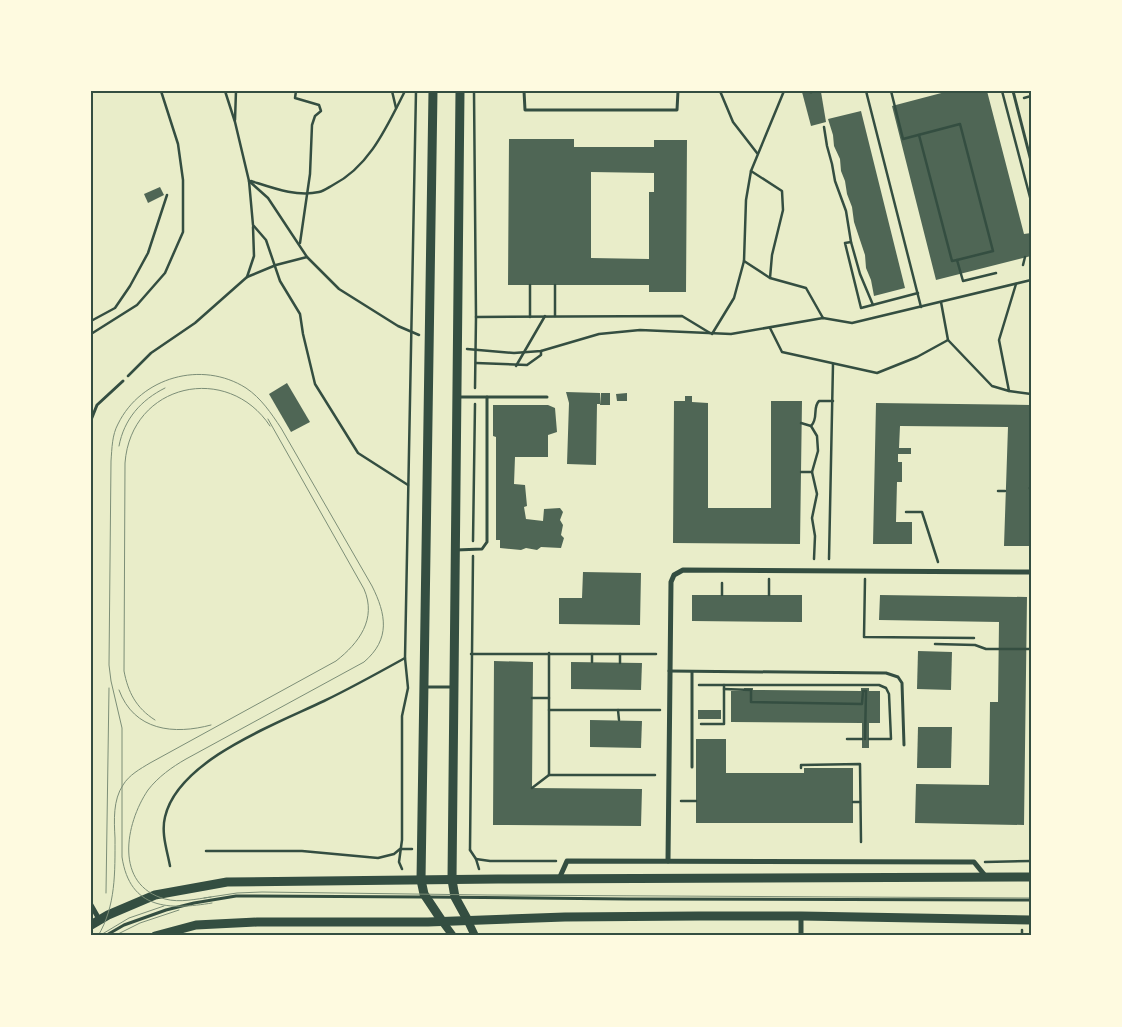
<svg xmlns="http://www.w3.org/2000/svg" width="1122" height="1027" font-family="'Noto Sans',sans-serif">
  <style>
    .building { fill: #4f6655; fill-rule: evenodd }
    .lines { fill: none; stroke-linecap: round; stroke-linejoin: round }
    .path { stroke: #344e41; stroke-width: 2.5 }
    .service { stroke: #344e41; stroke-width: 3 }
    .minor { stroke: #344e41; stroke-width: 5 }
    .tertiary { stroke: #344e41; stroke-width: 8 }
    .secondary { stroke: #344e41; stroke-width: 9 }
    .tram { stroke: #7c8e77; stroke-width: 1 }
    .neatline { fill: none; stroke: #344e41; stroke-width: 2 }
  </style>
  <rect width="100%" height="100%" fill="#e9edc9"/>
  <g class="building">
    <polygon points="949,91 987,91 1024,234 1031,233 1031,256 936,280 892,106"/>
    <polygon points="802,92 821,92 826,122 811,126"/>
    <polygon points="861,111 905,288 874,296 871,280 866,268 865,255 854,222 852,207 847,194 845,181 841,171 840,159 834,146 833,135 828,119"/>
    <path d="M509 139H574V147H654V140H687L686 292H649V285H508ZM591 172 654 173V192H649V259L591 258Z"/>
    <polygon points="160,187 164,195 148,203 144,194"/>
    <polygon points="287,383 310,422 291,432 269,394"/>
    <polygon points="566,392 600,393 600,404 597,404 596,465 567,464 569,403"/>
    <polygon points="601,393 610,393 610,405 600,405"/>
    <polygon points="627,393 627,401 617,401 616,394"/>
    <polygon points="685,396 692,396 692,402 708,403 708,508 771,508 771,401 802,401 800,544 673,543 674,401 685,401"/>
    <polygon points="876,403 1031,405 1029,546 1004,546 1008,427 900,426 899,448 911,448 911,454 898,454 898,462 902,462 902,482 897,482 896,522 912,522 912,544 873,544"/>
    <polygon points="493,405 548,405 555,408 557,432 548,435 548,457 515,457 514,484 525,485 527,506 524,507 526,519 543,521 544,509 560,508 563,512 560,520 563,525 561,535 564,538 561,548 541,547 537,550 526,548 521,550 500,548 500,540 496,540 496,437 493,436"/>
    <polygon points="583,572 641,573 640,625 559,624 559,598 582,598"/>
    <polygon points="692,595 802,595 802,622 692,621"/>
    <polygon points="880,595 1027,597 1024,825 915,823 916,784 989,785 990,702 998,702 999,622 879,620"/>
    <polygon points="918,651 952,652 951,690 917,689"/>
    <polygon points="494,661 533,662 532,788 642,789 641,826 493,825"/>
    <polygon points="571,662 642,663 641,690 571,689"/>
    <polygon points="744,688 753,688 753,690 861,691 861,688 869,688 869,691 880,691 880,723 869,723 869,748 862,748 862,723 731,722 731,691 744,691"/>
    <rect x="698" y="710" width="23" height="9"/>
    <polygon points="590,720 642,721 641,748 590,747"/>
    <polygon points="918,727 952,727 951,768 917,768"/>
    <polygon points="696,739 726,739 726,773 804,773 804,768 853,768 853,823 696,823"/>
  </g>
  <g class="lines">
    <g class="path">
      <polyline points="225,91 235,122 249,181 253,225 266,240 280,281 300,314 303,334 315,384 358,453 408,485"/>
      <polyline points="296,91 295,98 319,105 321,111 315,116 312,125 310,174 300,243"/>
      <polyline points="392,91 396,108"/>
      <polyline points="474,91 476,317 475,388"/>
      <polyline points="720,91 733,122 757,153"/>
      <polyline points="850,91 871,91"/>
      <polyline points="866,91 921,307"/>
      <polyline points="891,91 903,139 960,124 993,251 957,260 963,281 996,273"/>
      <polyline points="1002,91 1031,201"/>
      <polyline points="1024,98 1031,96"/>
      <polyline points="235,120 236,91"/>
      <polyline points="824,127 827,146 832,164 835,181 846,211 851,242 860,274 873,305"/>
      <polyline points="919,135 952,261 957,260"/>
      <polyline points="751,171 782,191 783,210 772,255 770,278"/>
      <polyline points="249,181 268,198 307,257 339,289 398,326 419,335"/>
      <path d="M251 181C273 188 296 197 319 192 324 191 329 187 333 185 370 166 387 126 405 91"/>
      <polyline points="851,242 845,243 861,308 918,293"/>
      <polyline points="744,261 770,278 806,288 823,318"/>
      <polyline points="1023,265 1025,257"/>
      <polyline points="247,277 254,256 253,227"/>
      <polyline points="530,285 530,317"/>
      <polyline points="555,285 555,316"/>
      <polyline points="941,302 948,340 992,386 1009,391 999,340 1016,284"/>
      <polyline points="476,317 682,316 710,333"/>
      <polyline points="91,321 115,308 130,286 148,253 167,195"/>
      <polyline points="770,328 782,352 877,373 917,357 948,340"/>
      <polyline points="91,334 137,305 165,273 183,232 183,180 178,144 161,91"/>
      <polyline points="712,334 734,298 744,261 746,200 751,171 784,91"/>
      <polyline points="467,349 514,353 541,351 599,334 640,330 731,334 823,318 852,323 1031,280"/>
      <polyline points="476,363 527,365 541,355 541,351"/>
      <polyline points="516,366 545,316"/>
      <polyline points="128,376 151,353 195,323 247,277 276,265 307,257"/>
      <polyline points="1009,391 1031,394"/>
      <polyline points="801,423 811,426 817,436 818,451 812,472 817,494 812,518 815,536 814,559"/>
      <path d="M811 426C819 418 812 408 819 401H833"/>
      <polyline points="801,472 812,472"/>
      <polyline points="998,491 1005,491"/>
      <polyline points="906,512 922,512 938,562"/>
      <polyline points="473,541 475,404"/>
      <polyline points="829,559 833,364"/>
      <polyline points="769,579 769,595"/>
      <polyline points="865,579 864,637 974,638"/>
      <polyline points="722,583 722,595"/>
      <polyline points="935,644 975,645 986,649 1031,649"/>
      <polyline points="549,653 549,710 660,710"/>
      <polyline points="471,654 656,654"/>
      <polyline points="620,654 620,663"/>
      <polyline points="592,662 592,654"/>
      <polyline points="699,685 724,685 724,724 701,724"/>
      <polyline points="724,685 879,685 886,688 889,694 891,739 869,739"/>
      <polyline points="724,689 751,690 751,702 862,704 863,691 866,691 865,739"/>
      <polyline points="532,698 549,698"/>
      <polyline points="549,710 549,775 655,775"/>
      <polyline points="618,710 619,720"/>
      <polyline points="847,739 862,739"/>
      <polyline points="801,768 801,765 860,764 861,842"/>
      <polyline points="532,788 549,775"/>
      <polyline points="681,801 696,801"/>
      <polyline points="853,802 860,802"/>
      <polyline points="470,850 473,556"/>
      <polyline points="470,850 476,859 479,869"/>
      <polyline points="206,851 302,851 378,858 394,854 400,849 412,849"/>
      <polyline points="476,859 490,861 556,861"/>
      <polyline points="985,862 1031,861"/>
      <path d="M170 866C167 850 161 833 165 817 178 760 276 724 324 701 351 688 378 673 405 658"/>
      <polyline points="402,869 399,862 402,840 402,716 408,688 405,658 416,91"/>
      <polyline points="1022,936 1022,930"/>
    </g>
    <g class="service">
      <polyline points="524,91 525,110 677,110 678,91"/>
      <polyline points="811,91 811,92"/>
      <polyline points="1013,91 1031,161"/>
      <polyline points="457,397 547,397"/>
      <polyline points="91,420 97,405 123,381"/>
      <polyline points="1030,488 1031,488"/>
      <polyline points="456,550 482,549 487,542 487,397"/>
      <polyline points="669,671 886,673 898,677 902,683 904,745"/>
      <polyline points="426,687 452,687"/>
      <polyline points="692,767 692,672"/>
      <polyline points="429,897 627,899 1031,900"/>
      <polyline points="105,936 124,925 166,910 194,903 236,896 423,897"/>
    </g>
    <g class="minor">
      <polyline points="668,861 671,582 674,575 683,570 1031,572"/>
      <polyline points="559,879 567,861 974,862 987,878"/>
      <polyline points="91,905 99,919"/>
      <polyline points="801,916 801,936"/>
    </g>
    <g class="tertiary">
      <polyline points="467,919 475,936"/>
      <polyline points="442,921 453,936"/>
    </g>
    <g class="secondary">
      <polyline points="433,91 421,880 424,894 442,921"/>
      <polyline points="460,91 452,880 455,897 467,919"/>
      <polyline points="91,925 108,915 155,895 227,882 498,879 1031,877"/>
      <polyline points="155,936 196,925 257,922 428,922 565,917 699,916 801,916 1031,920"/>
    </g>
    <g class="tram">
      <path d="M119 446C124 419 141 400 165 388"/>
      <path d="M119 690C134 731 174 735 211 725"/>
      <path d="M155 720C136 708 128 692 124 671L125 463C131 383 228 362 270 426"/>
      <polyline points="106,893 109,688"/>
      <path d="M211 897C196 899 180 903 165 899 114 885 125 824 148 790 158 777 172 767 186 759L364 662C391 639 386 614 372 586L281 428C271 413 261 398 246 388 202 360 141 377 118 424 112 435 112 448 111 461L109 665 111 681 122 728V857C130 910 169 910 212 903"/>
      <polyline points="204,898 237,893 262,892 487,895 1031,898"/>
      <path d="M98 936C116 906 115 872 115 838 114 820 113 800 123 785 129 775 140 769 150 763L336 661C359 643 377 619 364 589L268 419"/>
      <polyline points="99,936 129,918 164,906"/>
      <polyline points="114,936 140,923 179,910"/>
    </g>
  </g>
  <rect width="1122" height="1027" fill="none" stroke="#fefae0" stroke-width="185"/>
  <rect x="92" y="92" width="938" height="842" class="neatline"/>
</svg>
